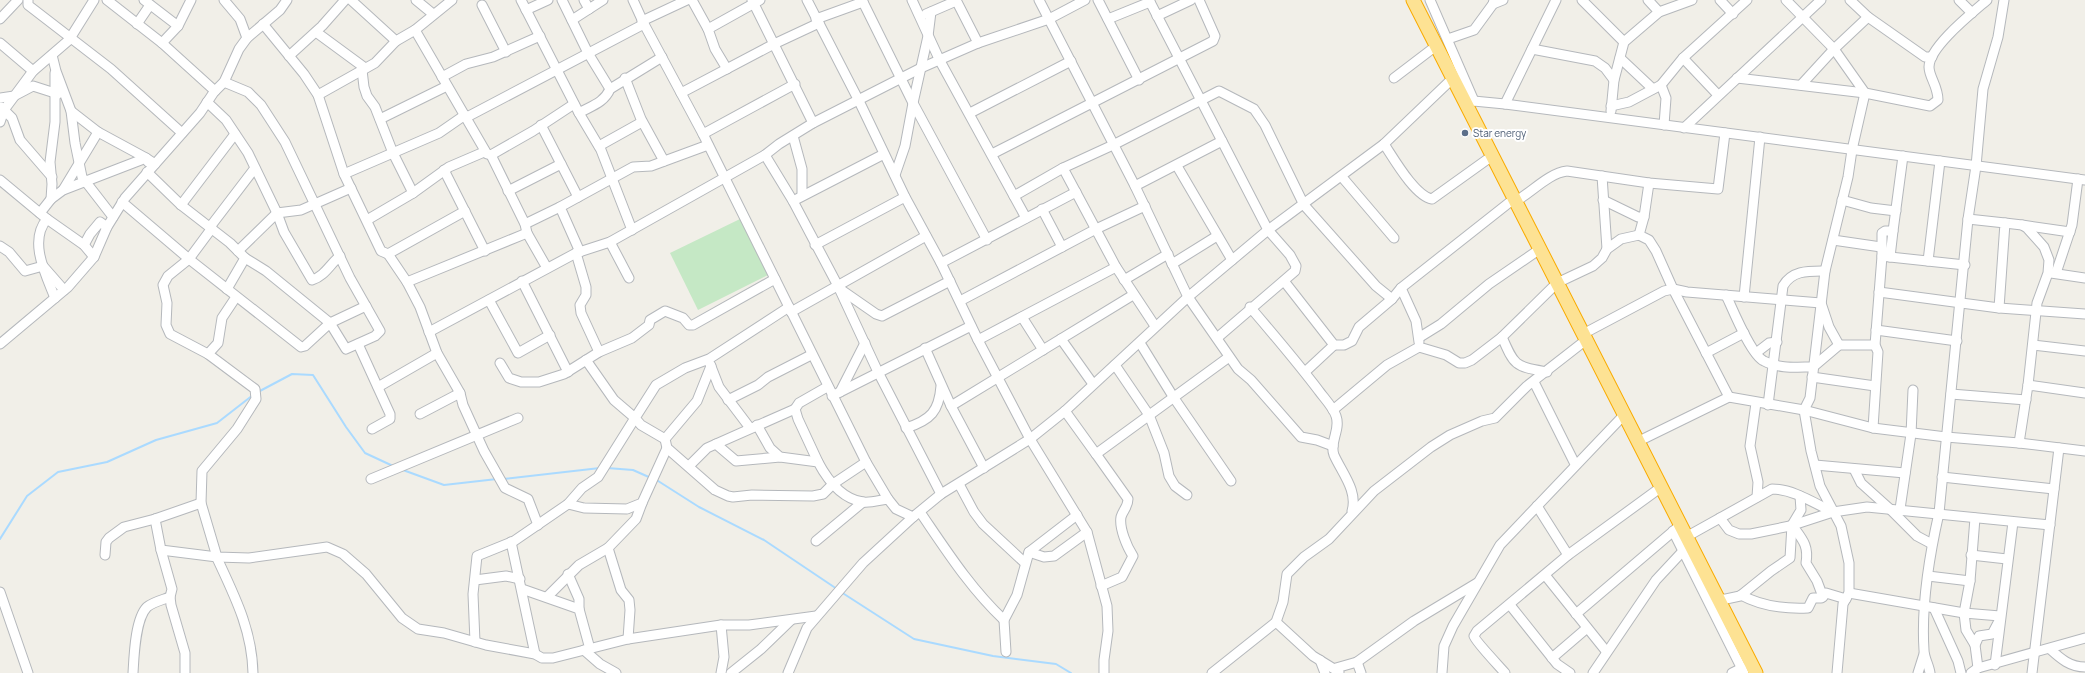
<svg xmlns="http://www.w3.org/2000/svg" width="2085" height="673" font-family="Manrope,sans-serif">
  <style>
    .green { fill: #c5e8c5 }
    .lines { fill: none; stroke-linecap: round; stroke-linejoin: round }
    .stream { stroke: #aadaff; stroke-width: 2 }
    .minor-casing { stroke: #b5b8bc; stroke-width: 11 }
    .highway-casing { stroke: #f9ab00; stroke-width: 15 }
    .minor { stroke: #fff; stroke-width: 9 }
    .highway { stroke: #fde293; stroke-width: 13 }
    .service-dot { fill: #5c6f8a; stroke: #fff; stroke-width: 1.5 }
    .labels { text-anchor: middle; stroke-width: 4; stroke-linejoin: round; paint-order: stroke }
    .service-label { font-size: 10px; fill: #4e5e75; stroke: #fff; text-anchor: start }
  </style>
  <rect width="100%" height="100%" fill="#f1efe8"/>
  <polygon class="green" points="740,219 768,275 698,310 670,253"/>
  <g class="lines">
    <g class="stream">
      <polyline points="258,392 292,374 313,375 346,427 365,453 393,466"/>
      <polyline points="607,468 633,470 651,478"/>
      <polyline points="403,470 444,485 497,479"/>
      <polyline points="504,479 600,468"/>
      <polyline points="655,479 699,507 764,540 837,589"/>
      <polyline points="0,539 27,496 58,472 107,462 156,440 217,423 253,395"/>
      <polyline points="841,592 914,639 993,656 1056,664 1071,673"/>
    </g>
    <defs>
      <g id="minor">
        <polyline points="28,0 28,5 111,69 182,133"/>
        <polyline points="107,0 162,43 215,91"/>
        <polyline points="144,0 178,26"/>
        <polyline points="224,0 240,19 247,38"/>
        <polyline points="351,0 396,41 415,30 452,0"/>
        <polyline points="416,0 433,14"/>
        <polyline points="521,0 579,113 601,150 632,230"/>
        <polyline points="562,0 588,53 610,89"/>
        <polyline points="584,0 589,9"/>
        <polyline points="633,0 644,24 703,134 866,462 888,499 896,509 913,517 941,494 1030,439 1065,411 1188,297 1268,230 1384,144 1452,79"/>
        <polyline points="692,0 708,29"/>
        <polyline points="752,0 813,123"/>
        <polyline points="807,0 859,101 905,197 941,263 978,340 1030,439 1087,532 1107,606 1108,631 1104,660 1104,673"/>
        <polyline points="862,0 913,103 987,240"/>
        <polyline points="912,0 940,61 1026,218"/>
        <polyline points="956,0 978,43"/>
        <polyline points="1039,0 1135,186 1188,297 1238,369 1251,380 1301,437 1317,440 1333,446"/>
        <polyline points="1098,0 1139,80"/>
        <polyline points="1149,0 1268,230 1290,255 1296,266 1295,271 1217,338"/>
        <polyline points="1430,0 1474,101"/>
        <polyline points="1582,0 1624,42"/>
        <polyline points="1648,0 1659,12"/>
        <polyline points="1720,0 1733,14"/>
        <polyline points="1786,0 1834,49 1865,93 1852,150 1848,177 1825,271 1810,398 1804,410 1811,451 1820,486 1841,526 1849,563 1849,593 1843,604 1837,673"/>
        <polyline points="1850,0 1868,17 1925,57 1932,57"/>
        <polyline points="1959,0 1972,13"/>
        <polyline points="1493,4 1503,0"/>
        <polyline points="482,5 506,52"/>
        <polyline points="526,10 548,0"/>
        <polyline points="926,14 956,1"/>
        <polyline points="1157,16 1191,0"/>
        <polyline points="0,19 18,0"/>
        <polyline points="816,19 863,2"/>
        <polyline points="1108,19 1150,2"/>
        <polyline points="572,20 603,0"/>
        <polyline points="642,21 687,0"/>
        <polyline points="137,24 150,5"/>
        <polyline points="263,24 304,74 318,95 344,174 381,251 388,254 465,211"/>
        <polyline points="415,30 487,154 491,155 533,131 574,104"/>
        <polyline points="316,32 365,68"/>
        <polyline points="1448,39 1474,30 1493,4 1494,0"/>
        <polyline points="0,43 33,71"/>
        <polyline points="162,43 178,26 191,0"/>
        <polyline points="774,44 819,23"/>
        <polyline points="1532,49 1595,61 1605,68 1614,80"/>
        <polyline points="52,55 56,71 71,111 75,143 82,177 113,217"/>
        <polyline points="289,56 322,26 345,0"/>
        <polyline points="1620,58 1653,89"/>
        <polyline points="1683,58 1718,95"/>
        <polyline points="727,69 715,49 708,29 760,0"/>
        <polyline points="362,70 364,87 367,96 375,107 393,153 413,193 367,220"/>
        <polyline points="442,77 466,64 493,57 540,36"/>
        <polyline points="625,78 641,119 664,161"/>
        <polyline points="1394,78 1436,46"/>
        <path d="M1737 78 1865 93 1930 106 1938 100C1938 86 1929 77 1929 67 1929 47 1972 13 1987 0"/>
        <polyline points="1661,85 1666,98 1664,125"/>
        <polyline points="1801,85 1834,49 1868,17"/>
        <polyline points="681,93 774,44"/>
        <polyline points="318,95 375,63 396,41"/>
        <polyline points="0,98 14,96 33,86 58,94"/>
        <polyline points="1463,100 1505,104 2085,180"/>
        <polyline points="207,102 226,120 248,153 277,213 301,210 351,188"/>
        <polyline points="1505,104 1556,0"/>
        <polyline points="1611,106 1629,102 1661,85 1683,58 1747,0"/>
        <polyline points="1,107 12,118 20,140 52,177"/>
        <polyline points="71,111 98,132 146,158 148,162"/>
        <polyline points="1611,111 1614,80 1624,42 1659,12 1692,0"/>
        <path d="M579 113C591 106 604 103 610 89L662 57"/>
        <polyline points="970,113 1071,61"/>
        <polyline points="467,117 644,24"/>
        <polyline points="380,119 447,86"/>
        <polyline points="0,122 4,110 33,71 69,40 94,0"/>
        <polyline points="541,125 578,197"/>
        <polyline points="1684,128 1821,0"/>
        <polyline points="703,134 795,84"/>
        <polyline points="793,136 802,169 802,195"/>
        <path d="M1384 144C1394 159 1415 196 1432 199L1492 156"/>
        <polyline points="599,146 642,122"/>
        <polyline points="992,154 1213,41 1215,36 1199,0"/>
        <polyline points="491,155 525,224 527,233"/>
        <polyline points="765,155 793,201 838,286 878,372 941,494"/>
        <polyline points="1177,166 1232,260"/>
        <polyline points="444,170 485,251"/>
        <polyline points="147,172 181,205 230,243 245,258 227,289"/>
        <polyline points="344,174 439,133 465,115"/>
        <polyline points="895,175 905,146 913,103 928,36 931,12"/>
        <polyline points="1602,176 1607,249"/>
        <polyline points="1342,177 1394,238"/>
        <polyline points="0,180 47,219 84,245 94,257"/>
        <polyline points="1649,183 1644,217 1639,235 1649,240 1656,251 1673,289 1729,397"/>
        <polyline points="1135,186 1222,141"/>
        <polyline points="63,190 98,132"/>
        <polyline points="508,191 561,164"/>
        <polyline points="413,193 449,167 484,152"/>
        <polyline points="1014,196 1063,168"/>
        <polyline points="51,199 52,184 50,162 55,122 55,73"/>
        <polyline points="1603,200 1638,217 1644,217"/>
        <polyline points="1842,200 1871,208 1896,211"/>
        <polyline points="793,201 884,154"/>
        <path d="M1516 201C1532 192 1549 173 1567 171L1649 183 1718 189 1725 133"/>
        <polyline points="122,202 189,259 301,347 305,346 330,323 346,349 375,336 380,331 350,278 285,142 261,105 248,92 224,82"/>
        <polyline points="181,205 235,134"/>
        <polyline points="1042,209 1062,247"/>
        <polyline points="40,213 51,199 63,190 146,158 155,164"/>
        <path d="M47 219C28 241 46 275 55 298"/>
        <polyline points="2005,223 2022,225 2027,228 2044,247 2049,260 2048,273 2037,303 2028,385 2019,443"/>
        <polyline points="525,224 560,207"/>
        <polyline points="2022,225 2070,232"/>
        <polyline points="210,227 255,168"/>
        <polyline points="212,228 189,259 168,276 163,285 167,303 166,325 170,334 208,354 255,389 256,399 237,429 202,471 201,503 217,557"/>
        <polygon points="1885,231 1893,231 1890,257 1882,256 1882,233"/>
        <polyline points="1893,231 1903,156"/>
        <polyline points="1833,240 1881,247"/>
        <polyline points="610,242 629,278"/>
        <polyline points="84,245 90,234 100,222 107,227"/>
        <polyline points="815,245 905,197"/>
        <polyline points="0,246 9,252 25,271 43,266 64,290"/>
        <path d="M238 251 277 213 284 232 312 280C325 276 330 264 340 256"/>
        <polyline points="580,252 560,207 633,167 651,166 708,145"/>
        <polyline points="576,253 586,287 586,295 580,305 581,313 599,352"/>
        <polyline points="388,254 407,282 420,307 437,353 460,393 463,405 484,451 505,488 528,499 538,525"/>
        <polyline points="1890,257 1965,265"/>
        <polyline points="245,258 266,271 330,323 366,306"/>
        <polyline points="1928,261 1940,161"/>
        <polyline points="941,263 1076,192"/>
        <polyline points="1172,264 1217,236"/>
        <polyline points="2051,273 2085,278"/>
        <polyline points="2056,273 2072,225 2078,179"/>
        <polyline points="1124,280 1168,254"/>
        <polyline points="522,281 568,372"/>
        <polyline points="1284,281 1334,345 1344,345 1352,341 1359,327 1392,299 1401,288 1515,198"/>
        <polyline points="407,282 527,233 547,268"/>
        <polyline points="1401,288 1416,321 1419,342"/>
        <polyline points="840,289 876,314 882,316 950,281"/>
        <polyline points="1879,292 1999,308 2005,223 1968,219"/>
        <path d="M1726 295C1733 310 1751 355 1764 361 1779 369 1797 367 1813 367L1839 345H1875"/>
        <polyline points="1744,297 1760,137"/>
        <polyline points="489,300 518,353 550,335"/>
        <polyline points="960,301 1096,229 1145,206"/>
        <path d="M1250 307C1274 335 1297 362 1319 391 1324 398 1333 407 1336 416 1341 430 1329 442 1334 455 1342 473 1358 491 1352 511"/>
        <polyline points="1999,308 2085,314"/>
        <polyline points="791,312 926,236"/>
        <polyline points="1022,317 1043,350"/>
        <polyline points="1155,326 1116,267 1063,168 1113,145 1219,91 1254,109 1265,125 1304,205 1376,286 1392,299"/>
        <polyline points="1876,330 1957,341"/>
        <polyline points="429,332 576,253 610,242 765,155 779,144 813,123 921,68 978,43 1049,19 1085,0"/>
        <polyline points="1583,334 1664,291 1673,289 1687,292 1821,303 1829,327 1839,345"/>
        <polyline points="1420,337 1441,324 1489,284 1540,249"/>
        <path d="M1502 337C1515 367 1515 366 1547 372"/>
        <polyline points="1061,339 1093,384"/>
        <polyline points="978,340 1116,267"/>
        <polyline points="1140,343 1174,398 1231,481"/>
        <polyline points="0,344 68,287 94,257 107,227 125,198 200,113 214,92 224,82 239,49 247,38 280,10 287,0"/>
        <polyline points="358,344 390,414 390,419 372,429"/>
        <polyline points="2033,345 2085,351"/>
        <polyline points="925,348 951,406 984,468"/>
        <polyline points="1706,353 1744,333"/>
        <polyline points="1756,353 1769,343 1777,342"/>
        <polyline points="208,354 218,343 222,318 236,297"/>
        <polyline points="500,363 509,378 521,382 539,382 564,374 599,352 632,338 649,325 650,320 665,311 683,318 689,325 693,325 775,279"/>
        <polyline points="710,364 719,387 750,428"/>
        <polyline points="1115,365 1149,415 1164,453 1169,476 1175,486 1187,495"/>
        <polyline points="711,366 697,401 665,439 667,448 715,490 728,496 733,497 752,495 813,496 823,494 833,484 866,462"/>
        <polyline points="1305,372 1334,345"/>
        <polyline points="1812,377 1875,386"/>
        <polyline points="1534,382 1575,464"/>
        <polyline points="2028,385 2085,393"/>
        <polyline points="378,387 437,353"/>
        <polyline points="840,392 865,343"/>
        <polyline points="1951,394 2026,400"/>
        <polyline points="832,396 971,326"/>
        <polyline points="728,400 758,385 768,377 811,355"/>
        <polyline points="1756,403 1750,446 1758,482 1757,497"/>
        <path d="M1768 405 1783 286C1792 270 1809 271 1825 271"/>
        <polyline points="951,406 1133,295"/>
        <polyline points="1333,410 1387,365 1419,347 1446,355 1459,363 1465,363 1472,360 1502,337 1557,283 1593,266 1602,258 1607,249 1621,239 1639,235"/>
        <polyline points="1065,411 1096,454 1229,357"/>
        <polyline points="420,414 460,393"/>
        <path d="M757 425 770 448 780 457 818 462C827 479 842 499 863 502 871 503 880 500 888 499"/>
        <path d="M906 428C931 420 939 411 941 386"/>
        <polyline points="1873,428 1878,352 1875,345 1882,256"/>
        <polyline points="665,439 641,425 635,418 656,385 685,368 709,359 789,307"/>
        <polyline points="1637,442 1729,397 1804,410 1873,428 1946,437 2019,443 2085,451"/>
        <polyline points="716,444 736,461 780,457"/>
        <path d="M1096 454 1128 499C1128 507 1123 510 1121 517 1119 528 1127 547 1133 556L1122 577 1101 586"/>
        <polyline points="818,462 798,419 795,409 799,403 827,387"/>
        <polyline points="1815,465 1905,473"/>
        <polyline points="689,466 707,448 795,409"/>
        <polyline points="1854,469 1861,483 1890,509 1917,536 1932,544"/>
        <polyline points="1942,477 2054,489"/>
        <polyline points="371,479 518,418"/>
        <polyline points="959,484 974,512 983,524 1025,563"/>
        <polyline points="568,504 584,508 627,509 642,503 667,448"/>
        <polyline points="1537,506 1568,555"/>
        <polyline points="1900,509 1911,434 1913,390"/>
        <path d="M920 512C946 550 970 588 1004 620"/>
        <polyline points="1720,518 1729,530 1739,534 1751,534 1790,526 1833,512 1867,507 2050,525"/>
        <polyline points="1975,518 1970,581 1964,613 1966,630 1975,645 1979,636 1992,634 2000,619"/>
        <polyline points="155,519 161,550 217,557 249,558 327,547 343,554 366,574 402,618 418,629 444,633 486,645 535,654 542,658 553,658 628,639 721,625 749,625 816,616"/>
        <path d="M1792 525C1802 539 1809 545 1806 563L1817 581 1823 597"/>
        <polyline points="1673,531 1744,673"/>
        <path d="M1686 537 1772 489C1793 489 1814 503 1833 512"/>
        <polyline points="816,541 863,502"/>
        <polyline points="511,542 535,654"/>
        <polyline points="161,550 172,589 170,597 171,605 185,653 185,673"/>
        <polyline points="1029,552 1044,557 1054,556 1087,532"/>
        <polyline points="105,555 106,542 109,538 124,527 155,519 201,503"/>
        <polyline points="1971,555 2007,559"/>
        <path d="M216 556C234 595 252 629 253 673"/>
        <polyline points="568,574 579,599 579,609"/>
        <polyline points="1545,575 1606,651"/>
        <polyline points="1928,576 1970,581"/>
        <polyline points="475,580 506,576 520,579"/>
        <polyline points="522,589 579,609 590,649"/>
        <polyline points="0,592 28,673"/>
        <polyline points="1849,593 1964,613 2000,616"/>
        <path d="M1741 595C1761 606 1786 609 1808 608L1813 598H1821L1826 593 1846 599"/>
        <polyline points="547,597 579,565 608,548"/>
        <polyline points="1718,599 1726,599 1740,596 1771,571 1790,558 1792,525 1801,510 1800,496"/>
        <polyline points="1510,605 1557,664 1570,673"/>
        <polyline points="1934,608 1958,661 1961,673"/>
        <polyline points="1576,614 1677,528"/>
        <polyline points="1276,622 1313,656 1339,672"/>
        <polyline points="721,625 724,657 721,673"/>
        <polyline points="628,639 630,610 629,600 621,590 608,548 636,519 642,503"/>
        <polyline points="475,642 473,594 477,556 514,541 568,504 582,488 598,477 635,418 614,400 586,360"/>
        <polyline points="1975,645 1978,668"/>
        <path d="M2050 649C2061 659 2070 667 2085 667"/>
        <polyline points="584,650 600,664 616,673"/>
        <polyline points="1006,652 1004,620 1017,595 1029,552 1077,515"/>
        <polyline points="1552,658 1587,628"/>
        <polyline points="1320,660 1325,673"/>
        <polyline points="1357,662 1361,673"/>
        <polyline points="1995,665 2013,522"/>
        <polyline points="1336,668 1357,662 1414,621 1477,583"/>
        <path d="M133 673C134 657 135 619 147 607 153 602 162 600 170 597"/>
        <polyline points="731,673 761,649 791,620"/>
        <polyline points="788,673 807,628 863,563 913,517"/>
        <polyline points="1212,673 1276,622 1283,602 1287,574 1304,557 1329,539 1374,491 1431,447 1450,435 1482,421 1495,418 1527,386 1586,340"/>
        <polyline points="1442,673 1444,646 1453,626 1500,545 1624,415"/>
        <path d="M1505 673C1500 667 1475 641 1474 636L1477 631 1568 555 1660 488"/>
        <polyline points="1593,673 1656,580 1683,551"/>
        <polyline points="1732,673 1742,668"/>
        <polyline points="1918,673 1924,654"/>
        <path d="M1930 673C1929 665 1924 658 1924 650 1921 605 1929 557 1939 513L1968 219 1976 166 1983 89 1998 37 2004 0"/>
        <polyline points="1971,673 1978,668 2085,638"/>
        <polyline points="2032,673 2059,448"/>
      </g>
      <polyline id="highway" points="1413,0 1756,673"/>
    </defs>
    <use href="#minor" class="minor-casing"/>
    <use href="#highway" class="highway-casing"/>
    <use href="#minor" class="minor"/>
    <use href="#highway" class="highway"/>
  </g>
  <circle class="service-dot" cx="1465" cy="133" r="4"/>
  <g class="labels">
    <g class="service-label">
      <text x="1473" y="137">Star energy</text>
    </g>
  </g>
</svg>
